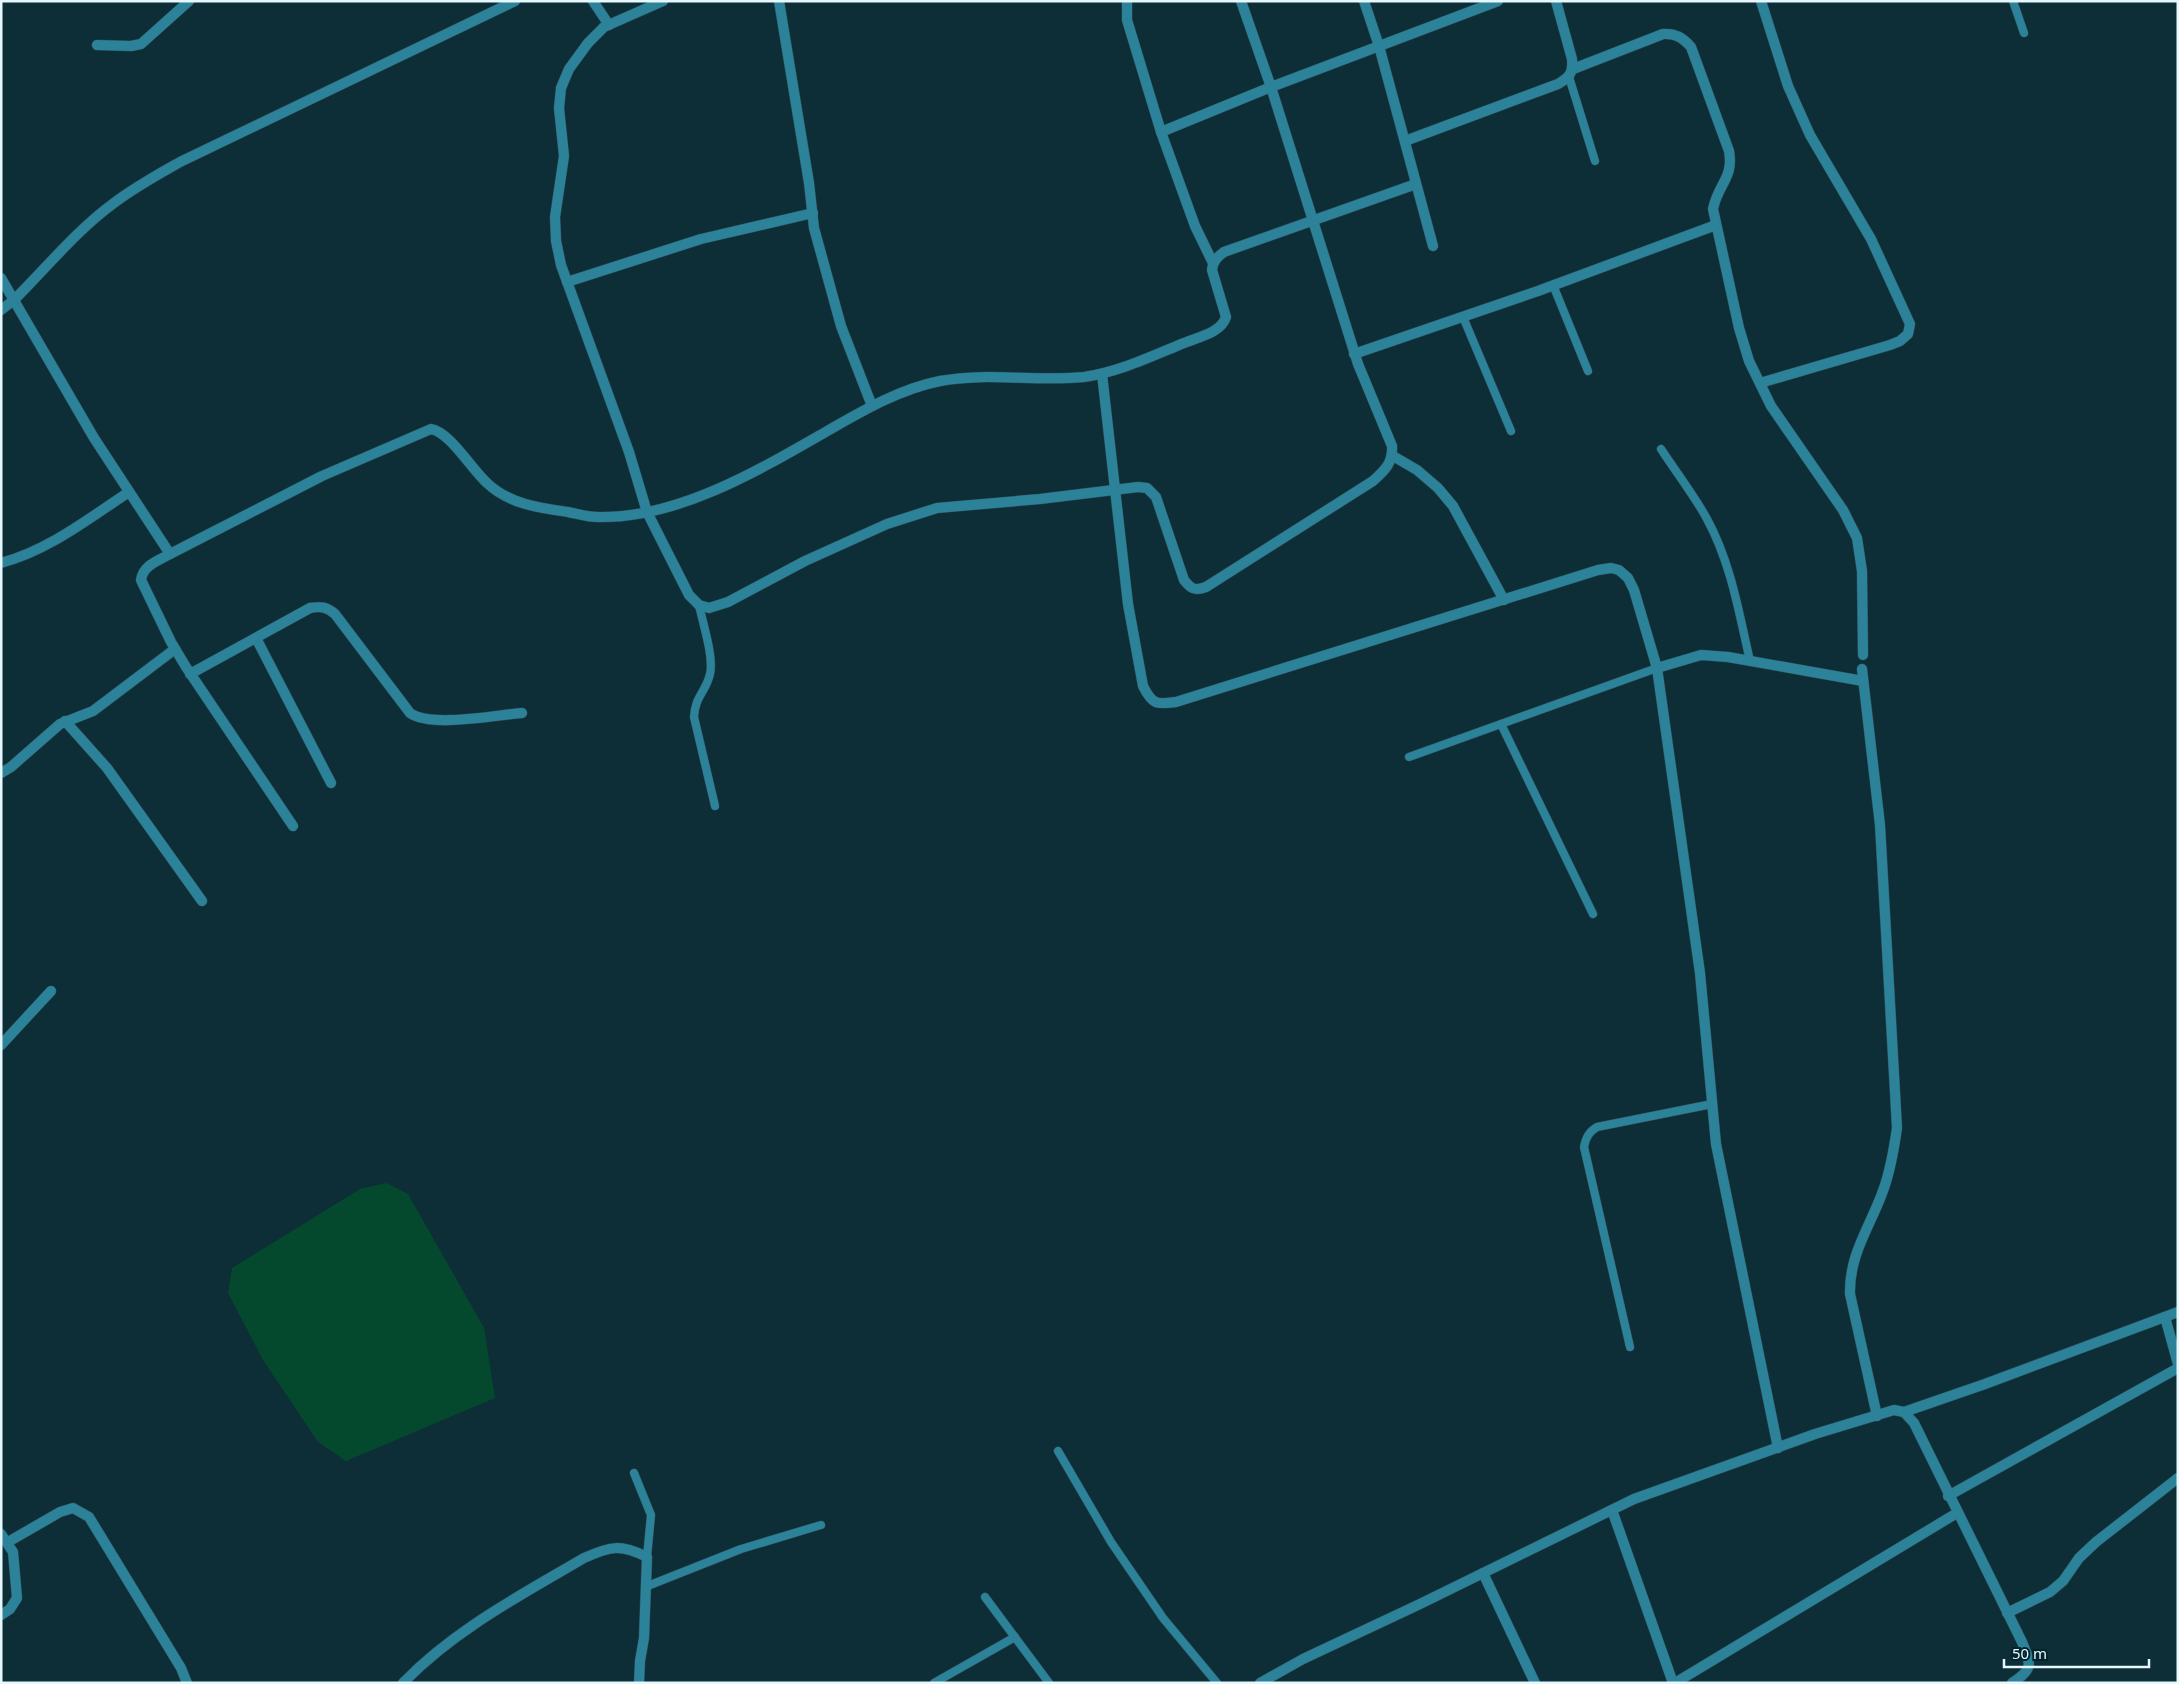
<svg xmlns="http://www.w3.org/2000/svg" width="2179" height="1684" font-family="'Noto Sans',sans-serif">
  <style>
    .water { fill: #04492e }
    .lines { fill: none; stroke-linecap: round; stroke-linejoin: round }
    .service-casing { stroke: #2b4a53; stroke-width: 9 }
    .minor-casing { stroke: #2b4a53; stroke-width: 11 }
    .service { stroke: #2c8299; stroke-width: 8 }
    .minor { stroke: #2c8299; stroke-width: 10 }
  </style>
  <rect width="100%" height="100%" fill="#0d2e37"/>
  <polygon class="water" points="387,1183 408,1194 484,1328 495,1398 346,1461 318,1442 263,1360 228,1293 232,1268 360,1189"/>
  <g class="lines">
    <defs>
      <g id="service">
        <polyline points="2013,1 2024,33"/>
        <polyline points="1569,77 1595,161"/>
        <polyline points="1553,285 1588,371"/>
        <polyline points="1463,317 1511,431"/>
        <path d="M1661 449C1676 472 1694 495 1707 519 1731 563 1739 613 1750 661"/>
        <path d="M699 605C703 624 714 657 710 674 706 692 695 696 694 717L715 806"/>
        <polyline points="1501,724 1593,914"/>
        <polyline points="1409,757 1657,668"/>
        <path d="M1630 1347 1584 1147C1586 1137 1589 1132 1597 1127L1712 1104"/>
        <polyline points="1058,1451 1111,1542 1163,1618 1217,1683"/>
        <polyline points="634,1473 651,1515 647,1557"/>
        <polyline points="645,1587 741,1549 821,1525"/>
        <polyline points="985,1597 1049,1683"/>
        <polyline points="934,1683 1015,1637"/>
      </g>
      <g id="minor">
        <polyline points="593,1 609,25"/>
        <path d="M663 1 604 27 588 43 569 69 561 88 559 108 564 156 555 217 556 241 561 265 629 452 647 512 689 595 699 605 709 608 728 602 805 561 887 524 937 508 1040 499 1138 487 1147 488 1156 497 1184 580C1191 589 1195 591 1206 587L1373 481C1385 470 1393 463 1392 446L1358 364 1271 87 1241 1"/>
        <polyline points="779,1 809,183 814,228 841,326 872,406"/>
        <polyline points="1127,1 1127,20 1161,132 1195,226 1213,263"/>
        <polyline points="1364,1 1379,46 1433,246"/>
        <polyline points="97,45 131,46 141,44 189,1"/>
        <path d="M1573 69 1663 34C1676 33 1683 38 1691 47L1729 151C1734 178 1718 184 1713 209L1739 328 1749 361 1771 406 1843 510 1857 538 1862 571 1863 655"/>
        <polyline points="1161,132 1271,87 1498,1"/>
        <path d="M1405 141 1558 84C1570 77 1573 73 1572 59L1556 1"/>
        <polyline points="1,278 94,438 170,554"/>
        <polyline points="567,282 701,239 813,213"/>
        <path d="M1 310 14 300C46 268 78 229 114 203 135 187 157 175 180 162L515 1"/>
        <polyline points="1354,354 1538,291 1716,225"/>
        <path d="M1102 374 1128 604 1143 686C1152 704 1156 705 1176 702L1598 570 1611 568 1619 570 1628 578 1634 590 1657 668 1700 973 1716 1144 1778 1448"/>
        <polyline points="1760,383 1890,345 1900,341 1908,334 1910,324 1871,239 1810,135 1788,86 1761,1"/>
        <polyline points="1393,456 1417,470 1438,488 1453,506 1504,600"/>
        <path d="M1 563C49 550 88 519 129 492"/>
        <polyline points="256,638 331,783"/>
        <polyline points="1657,668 1701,655 1728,657 1863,681"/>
        <path d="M1862 669 1880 825 1897 1128C1894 1149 1891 1168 1884 1188 1871 1226 1849 1253 1850 1294L1877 1416"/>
        <path d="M190 674 310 608C321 606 327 607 335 614L410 713C431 728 496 715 522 713"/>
        <polyline points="65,721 107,768 202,901"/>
        <polyline points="1,773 11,767 60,724 93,711 175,649"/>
        <path d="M293 826 186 667 171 642 141 580C143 565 158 561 170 554L322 476 431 429C450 432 472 470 487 483 509 504 539 508 568 512 578 514 588 517 598 517 678 519 761 469 829 430 864 410 900 389 940 381 988 372 1036 382 1084 377 1119 372 1152 356 1184 343 1198 337 1221 333 1226 317L1212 270C1213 261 1217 257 1224 252L1416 184"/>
        <polyline points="1,1045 51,991"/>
        <polyline points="2165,1317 2178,1364"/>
        <polyline points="1904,1412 1985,1384 2178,1312"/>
        <polyline points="1948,1496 2178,1368"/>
        <polyline points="1612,1510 1673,1683"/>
        <polyline points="1,1534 13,1552 17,1598 10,1609 1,1615"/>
        <polyline points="8,1542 60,1512 73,1508 89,1517 181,1668 187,1683"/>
        <polyline points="1483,1573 1535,1683"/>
        <polyline points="2007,1613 2050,1592 2063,1581 2079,1558 2096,1542 2178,1478"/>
        <path d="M403 1683C454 1630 521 1595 584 1558 611 1546 620 1544 647 1557L644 1638 640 1661 639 1683"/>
        <path d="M1260 1683 1303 1659 1420 1604 1634 1499 1815 1434 1894 1410 1904 1412 1914 1423 2022 1642C2031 1664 2034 1669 2012 1683"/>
        <polyline points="1675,1683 1957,1513"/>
      </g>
    </defs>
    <use href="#service" class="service-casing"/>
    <use href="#minor" class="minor-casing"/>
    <use href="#service" class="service"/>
    <use href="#minor" class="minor"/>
  </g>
  <rect width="2179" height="1684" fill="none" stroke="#e6f8fe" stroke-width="5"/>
  <path d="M2004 1659v8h145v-8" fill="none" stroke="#e6f8fe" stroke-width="2.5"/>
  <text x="2012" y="1659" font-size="15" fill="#e6f8fe" stroke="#03242d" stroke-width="4" paint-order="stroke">50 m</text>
</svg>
